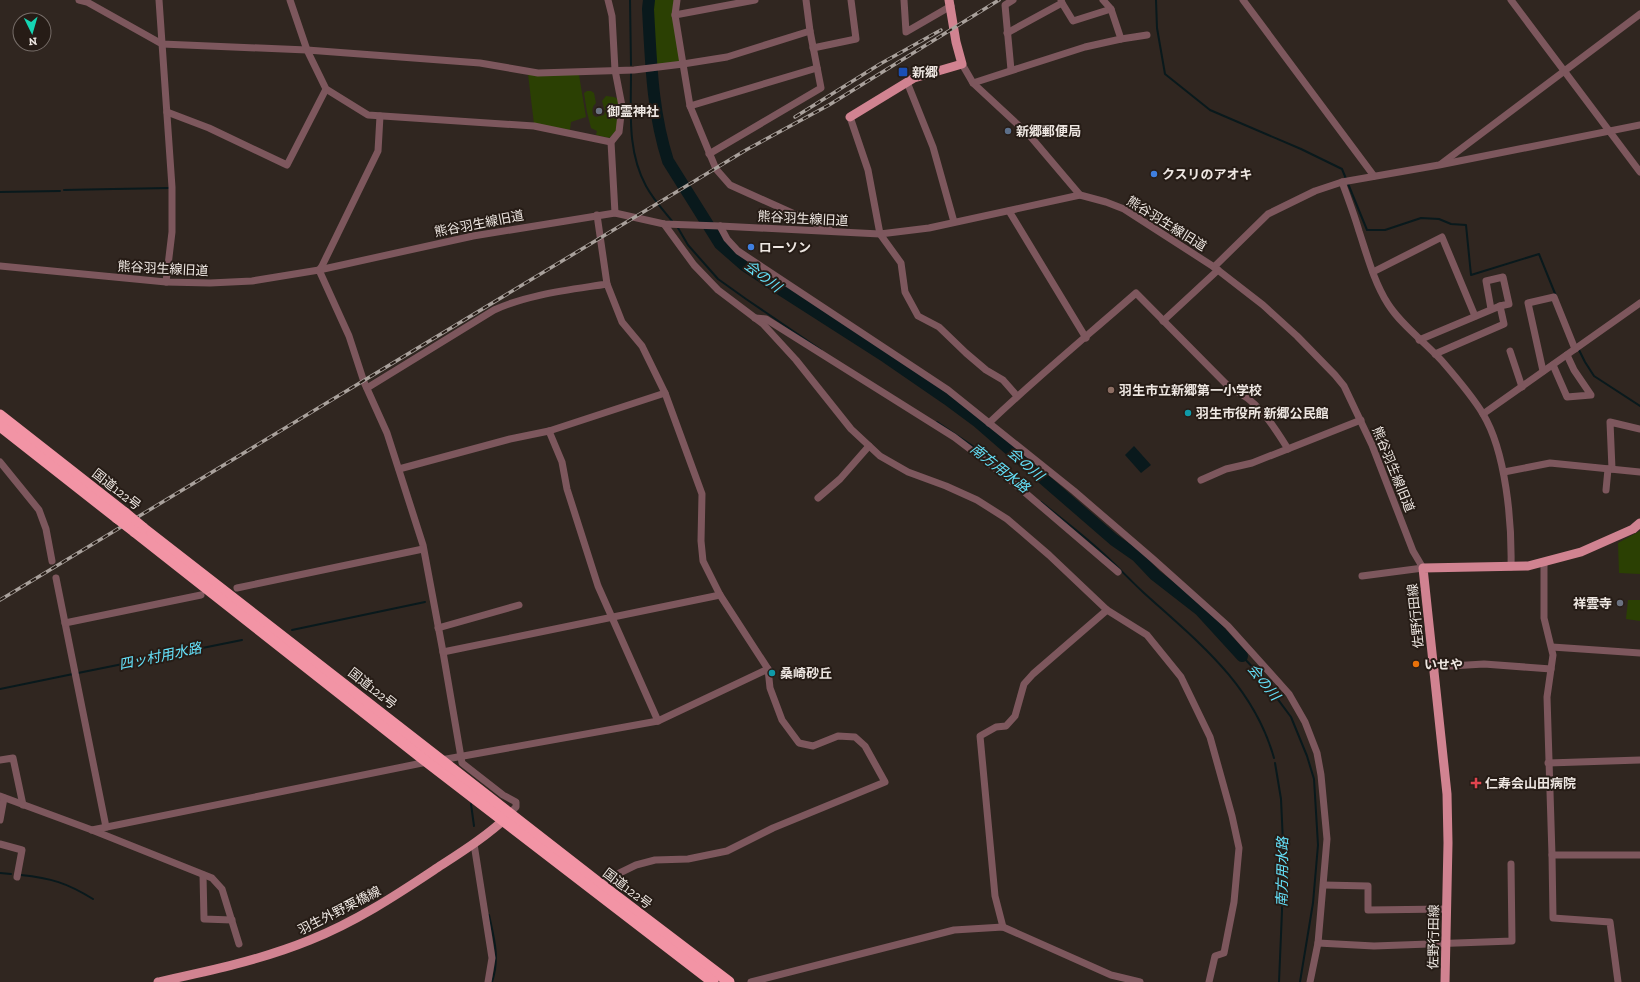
<svg xmlns="http://www.w3.org/2000/svg" width="1640" height="982" font-family="'Zilla Slab','Noto Sans JP',serif">
  <style>
    .green { fill: #2b4003 }
    .water { fill: #09191c }
    .lines { fill: none; stroke-linecap: round; stroke-linejoin: round }
    .stream { stroke: #09191c; stroke-width: 2 }
    .river { stroke: #09191c; stroke-width: 12 }
    .minor { stroke: #7d575d; stroke-width: 7 }
    .major { stroke: #d18391; stroke-width: 9 }
    .highway { stroke: #f294a5; stroke-width: 11 }
    .rail-casing { stroke: #a9a19c; stroke-width: 3.5 }
    .rail { stroke: #261c16; stroke-width: 2; stroke-dasharray: 6; stroke-linecap: butt }
    .highway-bridge { stroke: #f294a5; stroke-width: 11 }
    .transit-dot { fill: #1a4fb4; stroke: #261c16; stroke-width: 1.5 }
    .worship-dot { fill: #6b7280; stroke: #261c16; stroke-width: 1.5 }
    .service-dot { fill: #5c6f8a; stroke: #261c16; stroke-width: 1.5 }
    .shop-dot { fill: #3f7fe0; stroke: #261c16; stroke-width: 1.5 }
    .education-dot { fill: #8d6e63; stroke: #261c16; stroke-width: 1.5 }
    .culture-dot { fill: #0f9aa8; stroke: #261c16; stroke-width: 1.5 }
    .food-dot { fill: #e8710a; stroke: #261c16; stroke-width: 1.5 }
    .health-dot { fill: #e0444e; stroke: #261c16; stroke-width: 1.5 }
    .labels { text-anchor: middle; stroke-width: 4; stroke-linejoin: round; paint-order: stroke }
    .poi-label { font-size: 13px; font-weight: bold; fill: #eee7e2; stroke: #261c16; text-anchor: start }
    .street-label { font-size: 13px; fill: #eee7e2; stroke: #261c16 }
    .water-label { font-size: 14px; font-style: italic; fill: #65e2fb; stroke: #261c16 }
  </style>
  <rect width="100%" height="100%" fill="#302620"/>
  <g class="green">
    <polygon points="652,0 675,0 681,63 655,67 651,19"/>
    <polygon points="528,74 579,75 586,117 571,122 570,130 534,124"/>
    <path d="M587 91H591L594 93 596 103C592 107 592 110 593 115L596 117 604 115 605 111 602 101 606 96 614 97 618 99 620 106 616 131 609 138 596 135 597 131 591 128 587 112 584 93Z"/>
    <polygon points="1640,531 1640,574 1619,573 1618,543"/>
    <polygon points="1628,600 1640,600 1640,621 1626,619"/>
  </g>
  <polygon class="water" points="1134,446 1151,465 1141,473 1125,455"/>
  <g class="lines">
    <g class="stream">
      <polyline points="630,0 631,65"/>
      <polyline points="1156,0 1157,28 1165,74 1210,110 1301,149 1342,169 1367,230 1385,230 1421,218 1439,219 1451,224 1466,225 1471,275 1539,254 1556,296"/>
      <path d="M631 73C631 112 627 151 646 186 653 199 663 210 672 221"/>
      <polyline points="114,189 169,188"/>
      <polyline points="64,190 113,189"/>
      <polyline points="0,192 60,191"/>
      <polyline points="678,228 688,245 718,279 746,299 821,350"/>
      <polyline points="1578,348 1585,362 1594,376 1640,406"/>
      <polyline points="937,422 992,459 1012,477"/>
      <path d="M1041 502C1063 520 1086 537 1107 557 1119 568 1131 581 1144 593 1198 642 1253 684 1274 758"/>
      <polyline points="292,630 425,602"/>
      <polyline points="1242,656 1259,674 1291,717 1307,756 1314,779 1318,845 1313,903 1300,982"/>
      <polyline points="78,673 242,640"/>
      <polyline points="0,689 73,674"/>
      <polyline points="1275,763 1281,799 1283,843 1282,911 1279,982"/>
      <polyline points="471,804 474,826"/>
      <polyline points="0,873 11,874"/>
      <path d="M21 875C51 878 67 883 93 899"/>
      <path d="M489 915C494 938 500 958 492 982"/>
    </g>
    <path class="river" d="M649 0 648 9C651 61 652 112 668 161L720 244 744 265 783 291 886 357 947 399 978 422 1114 540 1137 556 1155 575 1200 610 1242 656"/>
    <g class="minor">
      <polyline points="79,0 87,2 162,44 307,50 480,63 538,73 634,70 683,64 675,15 755,0"/>
      <polyline points="159,0 172,187 172,232 166,282"/>
      <polyline points="290,0 307,50 326,89 368,115 534,126 611,142"/>
      <polyline points="608,0 612,16 615,70 622,106 619,132 611,142 615,213"/>
      <polyline points="806,0 810,31 727,57 683,64 690,106 716,169 730,185 830,230"/>
      <polyline points="904,0 906,32 951,6"/>
      <polyline points="1243,0 1374,176"/>
      <polyline points="1511,0 1640,172"/>
      <polyline points="1062,3 1073,21 1111,9"/>
      <polyline points="675,15 677,0"/>
      <polyline points="1007,33 1062,3 1061,0"/>
      <polyline points="1121,39 1147,35"/>
      <polyline points="813,48 856,39 851,0"/>
      <polyline points="962,64 973,83 1030,136 1080,195"/>
      <polyline points="1011,70 1005,5 1013,0"/>
      <polyline points="907,82 933,147 954,222"/>
      <polyline points="973,83 1085,47 1121,39 1111,9 1103,0"/>
      <polyline points="690,106 817,68"/>
      <polyline points="167,112 209,128 287,165 326,89"/>
      <polyline points="380,116 378,151 322,266 319,270 349,336 364,382 387,433 423,545 443,652 462,763 503,795 516,802 516,807 510,813"/>
      <polyline points="850,117 868,170 880,234 901,263 905,292 918,316 939,327 966,353 986,370 1003,380 1017,396"/>
      <polyline points="709,154 821,88 810,31"/>
      <polyline points="1441,164 1640,14"/>
      <path d="M1342 182C1348 198 1354 214 1359 231 1367 255 1374 282 1388 304 1402 326 1425 342 1442 361 1455 376 1473 397 1483 414 1506 452 1512 523 1511 567"/>
      <polyline points="1009,211 1086,338"/>
      <polyline points="664,224 694,265 718,290 763,324 796,360 851,429 880,456 908,472 946,486 977,500 1007,519 1049,555 1107,610 1147,635 1181,677 1210,737 1232,816 1239,848 1234,902 1224,953 1215,956 1209,982"/>
      <polyline points="720,226 727,239 738,251 948,390 1074,491 1153,559 1228,626 1289,694 1305,722 1317,753 1321,775 1327,839 1318,943 1310,982"/>
      <polyline points="0,266 166,282 210,283 252,281 319,270 473,236 615,213 664,224 720,226 880,234 929,228 1080,195 1106,202 1124,209 1214,267 1263,305 1297,336 1335,375 1344,386 1372,445 1413,551 1423,568 1362,576"/>
      <polyline points="1214,267 1268,214 1315,191 1342,182 1439,165 1640,125"/>
      <polyline points="1373,272 1442,237 1475,316"/>
      <polyline points="1491,309 1486,281 1503,277 1509,304 1500,306"/>
      <polyline points="755,318 766,319 954,437 1008,478 1118,572"/>
      <polyline points="1163,321 1218,270"/>
      <polyline points="1419,340 1500,306 1504,324 1435,354"/>
      <polyline points="1510,351 1522,387"/>
      <polyline points="1553,365 1567,397 1591,395 1574,370 1567,355"/>
      <polyline points="1543,371 1528,303 1554,297 1575,349"/>
      <path d="M367 388 494 310C529 294 569 290 607 284L597 215"/>
      <polyline points="1483,414 1640,303"/>
      <path d="M989 423C1036 378 1087 336 1136 293L1230 388C1257 399 1273 425 1288 449"/>
      <polyline points="549,431 562,462 567,489 598,586 658,721"/>
      <polyline points="0,462 39,510 46,529 52,561"/>
      <polyline points="399,469 510,439 549,431 665,393"/>
      <polyline points="1612,469 1610,422 1640,429"/>
      <polyline points="1504,472 1550,463 1640,472"/>
      <polyline points="1201,480 1226,469 1252,463 1361,420"/>
      <polyline points="1606,490 1608,469"/>
      <polyline points="818,498 840,479 869,446"/>
      <polyline points="1544,562 1544,618 1553,655 1547,697 1552,855 1640,855"/>
      <polyline points="56,578 106,827"/>
      <polyline points="237,588 423,549"/>
      <polyline points="65,623 201,595"/>
      <polyline points="438,628 519,605"/>
      <polyline points="1552,647 1640,653"/>
      <polyline points="443,652 720,595"/>
      <polyline points="1434,667 1484,664 1551,669"/>
      <polyline points="0,760 13,758 23,805"/>
      <polyline points="441,760 658,721 768,669"/>
      <polyline points="1548,763 1640,760"/>
      <polyline points="0,796 92,830 212,878 222,889 239,944"/>
      <polyline points="0,820 4,798"/>
      <polyline points="92,830 427,762"/>
      <polyline points="0,844 22,850 17,877"/>
      <polyline points="474,844 492,958 488,982"/>
      <polyline points="1552,855 1553,918 1610,922 1618,982"/>
      <polyline points="203,875 204,919 232,920"/>
      <polyline points="599,883 636,865 655,860 688,859 727,851 773,828 885,782 865,746 855,737 838,736 813,746 799,743 782,720 770,688 768,669 720,595 703,561 701,541 702,494 665,393 642,346 622,322 607,284"/>
      <polyline points="1324,885 1368,886 1368,910 1446,909"/>
      <polyline points="1003,927 995,896 980,736 996,727 1006,726 1015,716 1024,684 1033,674 1107,610"/>
      <polyline points="1318,943 1374,946 1512,941 1511,864"/>
      <polyline points="751,982 954,930 1003,927 1111,975 1140,982"/>
    </g>
    <g class="major">
      <polyline points="850,117 914,78 962,64 956,42 949,0"/>
      <path d="M158 982C209 971 261 960 310 940 355 922 395 896 434 870 460 853 486 837 508 816"/>
      <polyline points="1445,982 1448,843 1447,794 1423,568 1528,566 1581,552 1633,529 1640,523"/>
    </g>
    <g class="highway">
      <polyline points="0,415 125,513"/>
      <polyline points="0,426 117,518"/>
      <polyline points="143,528 599,883 729,982"/>
      <polyline points="135,532 427,762 713,982"/>
    </g>
    <defs>
      <g id="rail">
        <polyline points="795,117 880,64 941,30"/>
        <polyline points="0,600 688,185 746,150 829,105 999,0"/>
      </g>
    </defs>
    <use href="#rail" class="rail-casing"/>
    <use href="#rail" class="rail"/>
    <g class="highway-bridge">
      <polyline points="125,513 143,528"/>
      <polyline points="117,518 135,532"/>
    </g>
  </g>
  <rect class="transit-dot" x="898" y="67" width="10" height="10" rx="2"/>
  <g class="worship-dot">
    <circle cx="599" cy="111" r="4"/>
    <circle cx="1620" cy="603" r="4"/>
  </g>
  <circle class="service-dot" cx="1008" cy="131" r="4"/>
  <g class="shop-dot">
    <circle cx="1154" cy="174" r="4"/>
    <circle cx="751" cy="247" r="4"/>
  </g>
  <circle class="education-dot" cx="1111" cy="390" r="4"/>
  <g class="culture-dot">
    <circle cx="1188" cy="413" r="4"/>
    <circle cx="772" cy="673" r="4"/>
  </g>
  <circle class="food-dot" cx="1416" cy="664" r="4"/>
  <path class="health-dot" d="M1474 777h4v4h4v4h-4v4h-4v-4h-4v-4h4z"/>
  <g class="labels">
    <g class="poi-label">
      <text x="912" y="77">新郷</text>
      <text x="607" y="116">御霊神社</text>
      <text x="1016" y="136">新郷郵便局</text>
      <text x="1162" y="179">クスリのアオキ</text>
      <text x="759" y="252">ローソン</text>
      <text x="1119" y="395">羽生市立新郷第一小学校</text>
      <text x="1196" y="418">羽生市役所 新郷公民館</text>
      <text x="1612" y="608" text-anchor="end">祥雲寺</text>
      <text x="1424" y="669">いせや</text>
      <text x="780" y="678">桑崎砂丘</text>
      <text x="1485" y="788">仁寿会山田病院</text>
    </g>
    <g class="street-label">
      <text transform="translate(803 218) rotate(3)" y="5">熊谷羽生線旧道</text>
      <text transform="translate(479 223) rotate(-11)" y="5">熊谷羽生線旧道</text>
      <text transform="translate(1167 223) rotate(32)" y="5">熊谷羽生線旧道</text>
      <text transform="translate(163 268) rotate(3)" y="5">熊谷羽生線旧道</text>
      <text transform="translate(1394 469) rotate(68)" y="5">熊谷羽生線旧道</text>
      <text transform="translate(117 489) rotate(38)" y="5">国道122号</text>
      <text transform="translate(1415 616) rotate(-96)" y="5">佐野行田線</text>
      <text transform="translate(373 688) rotate(38)" y="5">国道122号</text>
      <text transform="translate(628 888) rotate(37)" y="5">国道122号</text>
      <text transform="translate(339 910) rotate(-27)" y="5">羽生外野栗橋線</text>
      <text transform="translate(1433 937) rotate(-89)" y="5">佐野行田線</text>
    </g>
    <g class="water-label">
      <text transform="translate(763 276) rotate(37)" y="5">会の川</text>
      <text transform="translate(1026 464) rotate(41)" y="5">会の川</text>
      <text transform="translate(1000 468) rotate(38)" y="5">南方用水路</text>
      <text transform="translate(160 656) rotate(-12)" y="5">四ッ村用水路</text>
      <text transform="translate(1264 682) rotate(51)" y="5">会の川</text>
      <text transform="translate(1282 872) rotate(-89)" y="5">南方用水路</text>
    </g>
  </g>
  <g transform="translate(32 32) rotate(175)"><circle r="19" fill="#261c16" stroke="#766d68"/>
  <path d="M0-3L7 15L0 10L-7 15Z" fill="#15d5b3"/>
  <text y="-6" font-size="11" font-weight="bold" text-anchor="middle" fill="#eee7e2">N</text>
  </g>
</svg>
